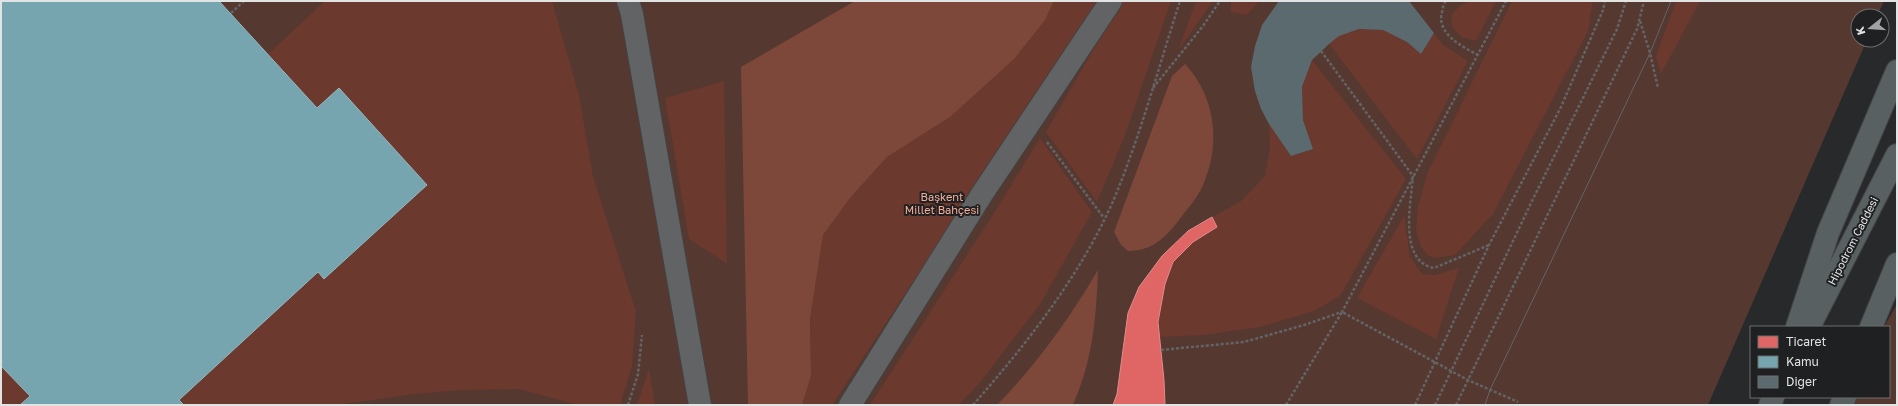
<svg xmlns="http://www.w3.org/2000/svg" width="1898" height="406" font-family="'Golos Text',sans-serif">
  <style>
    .green { fill: #553830 }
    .forest { fill: #6b392d }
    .water { fill: #7d4839 }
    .shops { fill: #e06666; stroke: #e18c8c }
    .public { fill: #76a5af; stroke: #96b8bf }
    .building { fill: #5b6a6f }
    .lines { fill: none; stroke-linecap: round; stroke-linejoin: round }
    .minor-casing { stroke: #434445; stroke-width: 24 }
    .major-casing { stroke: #434445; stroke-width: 24 }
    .path { stroke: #646466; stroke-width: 2.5; stroke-dasharray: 3 2; stroke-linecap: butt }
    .minor { stroke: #626364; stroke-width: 22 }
    .major { stroke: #586062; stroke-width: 22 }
    .tram { stroke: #646566; stroke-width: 1 }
    .labels { text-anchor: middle; stroke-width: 4; stroke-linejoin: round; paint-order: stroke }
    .park-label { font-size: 11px; fill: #f6ad99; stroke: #1e2021 }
    .street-label { font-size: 11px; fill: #e2e4e4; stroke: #1e2021 }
  </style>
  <rect width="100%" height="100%" fill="#28292a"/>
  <g class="green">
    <polygon points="1,1 1884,1 1877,16 1858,16 1858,40 1867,40 1708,405 1,405"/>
    <polygon points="1897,304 1897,405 1841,405 1845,397 1889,397 1889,327 1884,327"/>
  </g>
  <g class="forest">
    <polygon points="325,1 552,1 579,95 593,176 636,312 632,366 620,405 578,405 519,389 464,390 415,394 336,405 184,405 179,400 318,272 325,279 427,185 339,88 317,108 268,54"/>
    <polygon points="1054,1 1098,1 832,405 802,405 811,376 810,319 823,235 850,198 887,157 950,117 1045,20"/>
    <polygon points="1121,1 1171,1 1124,138 1097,202 1046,132"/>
    <polygon points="1196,1 1213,1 1178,51"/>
    <polygon points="1231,1 1259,1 1247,15 1231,12"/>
    <polygon points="1473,1 1496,1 1476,41 1462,37 1452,27 1451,15 1462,4"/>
    <polygon points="1512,1 1593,1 1588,31 1493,214 1455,255 1435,258 1427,255 1421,247 1416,230 1418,207 1427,174"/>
    <polygon points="1676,1 1700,1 1661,74 1656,56"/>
    <polygon points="1359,29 1383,30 1407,42 1421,54 1434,33 1443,45 1468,61 1417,159 1329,44 1339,36"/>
    <polygon points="1312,60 1406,179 1340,296 1314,311 1260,327 1204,335 1159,337 1158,322 1165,284 1173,262 1193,242 1212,217 1240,202 1265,176 1270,148 1269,124 1291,156 1313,149 1303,120 1302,87"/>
    <polygon points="724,81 727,264 689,239 665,98"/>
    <polygon points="1040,138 1092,212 1041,303 978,385 958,405 870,405 994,213"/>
    <polygon points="1404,216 1410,257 1422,274 1435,275 1459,268 1436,339 1357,298"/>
    <polygon points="1,366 30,396 20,405 1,405"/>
    <polygon points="649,369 655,405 637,405"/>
  </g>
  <g class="water">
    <polygon points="855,1 1054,1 1045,20 1014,59 950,117 887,157 850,198 823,235 810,319 811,376 802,405 748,405 741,67"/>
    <path d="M1185 64C1214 95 1221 140 1205 180 1201 193 1190 206 1182 216 1167 236 1154 251 1128 251L1121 245 1114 232 1172 76Z"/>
    <path d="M1098 270C1096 320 1093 358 1073 405H997C1037 364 1069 319 1098 270Z"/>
  </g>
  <polygon class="shops" points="1212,217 1217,227 1193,242 1173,262 1165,284 1158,322 1164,380 1165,405 1113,405 1117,394 1128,313 1139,287 1162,256 1188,231"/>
  <polygon class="public" points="3,1 219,1 317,108 339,88 427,185 324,279 318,272 179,400 184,405 20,405 30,396 1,366 1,3"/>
  <polygon class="building" points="1279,1 1409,1 1434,33 1421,54 1407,42 1383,30 1359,29 1339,36 1329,44 1312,60 1302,87 1303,120 1313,149 1291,156 1269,124 1261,109 1255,91 1251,67 1255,46 1262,25"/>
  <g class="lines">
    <defs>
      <g id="minor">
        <polyline points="628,1 632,14 700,405"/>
        <polyline points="850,405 982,194 1111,1"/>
      </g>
      <g id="major">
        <polyline points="1797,327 1828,233 1897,71"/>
        <polyline points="1809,327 1897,155"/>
        <polyline points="1871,327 1897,264"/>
        <polyline points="1770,405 1773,397"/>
        <polyline points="1841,405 1845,397"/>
      </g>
    </defs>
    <use href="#minor" class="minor-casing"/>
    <use href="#major" class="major-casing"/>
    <g class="path">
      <path d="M1446 1C1443 4 1443 8 1442 12 1436 34 1463 47 1478 55"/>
      <polyline points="231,13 244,1"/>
      <polyline points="1640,21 1650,53 1658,88"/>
      <path d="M1321 51 1413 176C1411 203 1398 261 1434 268L1489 245"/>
      <polyline points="1153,88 1203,26 1220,1"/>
      <polyline points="1047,142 1104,218"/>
      <polyline points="1161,350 1244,342 1304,325 1342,312 1506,1"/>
      <polyline points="628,405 638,374 642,335"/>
      <path d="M973 405C1031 339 1091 262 1122 179 1144 122 1161 60 1180 1"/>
      <polyline points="1286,405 1342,312 1468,380 1518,402"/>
      <polyline points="1415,405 1489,245 1561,107 1603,10 1605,1"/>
      <polyline points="1435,405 1532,201 1617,29 1626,1"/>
      <polyline points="1456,405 1637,29 1644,1"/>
    </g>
    <use href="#minor" class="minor"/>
    <use href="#major" class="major"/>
    <polyline class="tram" points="1485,405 1490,390 1650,53 1671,1"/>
  </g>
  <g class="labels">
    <g class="park-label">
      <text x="942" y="201">Başkent<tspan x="942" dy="13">Millet Bahçesi</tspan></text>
    </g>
    <g class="street-label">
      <text transform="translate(1853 241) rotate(-63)" y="4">Hipodrom Caddesi</text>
    </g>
  </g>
  <rect width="1898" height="406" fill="none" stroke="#e2e4e4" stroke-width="4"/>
  <rect x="1750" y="326" width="140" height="72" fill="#1e2021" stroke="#6c6e6f"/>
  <rect x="1758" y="336" width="20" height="12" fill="#e06666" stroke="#6c6e6f"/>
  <text x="1786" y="346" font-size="12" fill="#e2e4e4">Ticaret</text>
  <rect x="1758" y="356" width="20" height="12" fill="#76a5af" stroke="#6c6e6f"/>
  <text x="1786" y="366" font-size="12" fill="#e2e4e4">Kamu</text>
  <rect x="1758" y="376" width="20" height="12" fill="#5b6a6f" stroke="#6c6e6f"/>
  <text x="1786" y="386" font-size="12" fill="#e2e4e4">Diğer</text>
  <g transform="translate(1870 28) rotate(253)"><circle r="19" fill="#1e2021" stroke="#6c6e6f"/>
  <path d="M0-3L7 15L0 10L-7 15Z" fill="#a1a3a3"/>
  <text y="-6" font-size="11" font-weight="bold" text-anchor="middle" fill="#e2e4e4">K</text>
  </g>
</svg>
